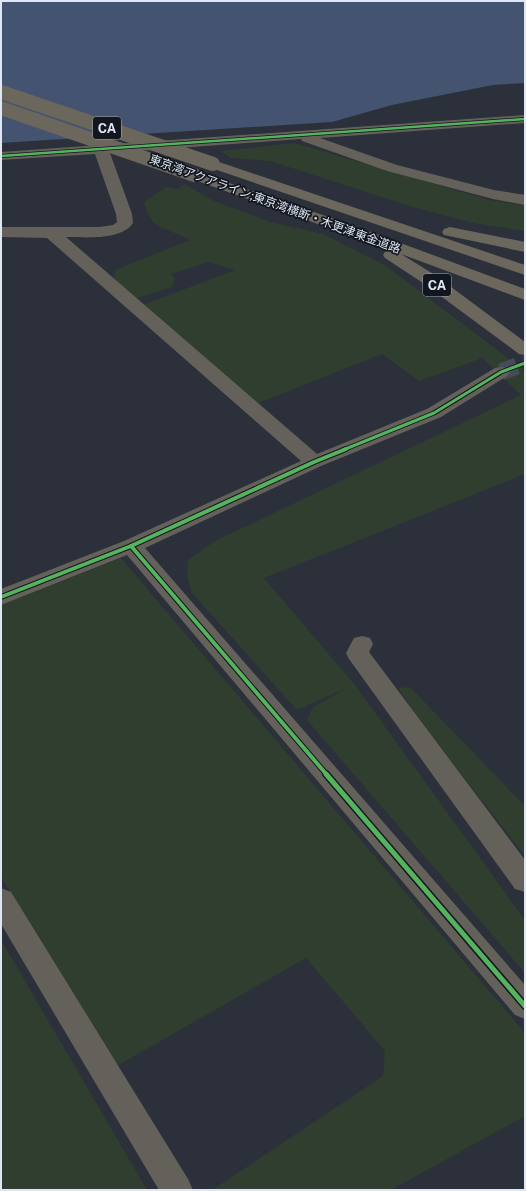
<svg xmlns="http://www.w3.org/2000/svg" width="526" height="1191" font-family="'Public Sans','Noto Sans JP',sans-serif">
  <style>
    .green { fill: #2f3e2e }
    .water { fill: #44536f }
    .lines { fill: none; stroke-linecap: round; stroke-linejoin: round }
    .minor-tunnel { stroke: #464b57; stroke-width: 17; stroke-dasharray: 17 8; stroke-linecap: butt }
    .minor { fill: #64615a; fill-rule: evenodd }
    .highway { fill: #6c675d; fill-rule: evenodd }
    .highway-bridge { stroke: #6c675d; stroke-width: 14 }
    .cycleway-far3-casing { stroke: #12161f; stroke-width: 4 }
    .cycleway-far2-casing { stroke: #12161f; stroke-width: 5 }
    .cycleway-far1-casing { stroke: #12161f; stroke-width: 6 }
    .cycleway-casing { stroke: #12161f; stroke-width: 8 }
    .cycleway-far3 { stroke: #56b35d; stroke-width: 2.5 }
    .cycleway-far2 { stroke: #56b35d; stroke-width: 3 }
    .cycleway-far1 { stroke: #56b35d; stroke-width: 4 }
    .cycleway { stroke: #56b35d; stroke-width: 5 }
    .labels { text-anchor: middle; stroke-width: 3.5; stroke-linejoin: round; paint-order: stroke }
    .far-street-label { font-size: 12px; fill: #e0e7f4; stroke: #12161f }
    .shield { fill: #12161f; stroke: #a2a8b4; stroke-width: 1 }
    .shield-label { font-size: 13px; font-weight: bold; fill: #e0e7f4 }
  </style>
  <rect width="100%" height="100%" fill="#2b303b"/>
  <g class="green">
    <polygon points="295,143 489,200 525,205 525,231 473,223 409,206 270,161 231,158 220,151"/>
    <path d="M185 184 212 200 267 221 323 234 385 265 525 371V474L264 578 355 685 525 920V973L307 720 312 708 349 687 297 710 191 592 187 572 188 560 215 541 521 395 481 357 477 360 419 381 382 354 256 404 140 306 235 270 209 262 171 274 175 279 172 287 134 299 114 281 115 270 190 240C167 227 151 232 144 202L166 187 177 189Z"/>
    <polygon points="121,558 525,1033 525,1116 391,1190 212,1190 383,1076 385,1051 306,958 117,1066 1,877 1,605"/>
    <polygon points="410,687 525,806 525,856 420,721 398,688"/>
    <polygon points="1,940 147,1190 1,1190"/>
  </g>
  <polygon class="water" points="1,1 525,1 525,83 493,85 392,105 332,122 1,143"/>
  <g class="lines">
    <polyline class="minor-tunnel" points="501,372 525,363"/>
    <g class="minor">
      <path d="M525 115V123L320 138 397 165 494 190 525 195V205L493 199 387 171 302 141 301 139 110 153 132 214 133 223C121 241 85 237 66 237L317 454 427 409 495 368 501 367 507 368 510 372 507 376 441 417 321 466 145 548 525 985V1019L515 1015 127 555 1 605V589L124 541 301 461 47 238 1 237V227H99L113 225 117 222 116 214 95 154 1 160V152Z"/>
      <polygon points="362,636 370,638 373,644 369,652 525,860 525,892 515,889 349,659 346,653 354,638"/>
      <polygon points="1,888 11,892 188,1179 193,1190 159,1190 1,924"/>
    </g>
    <g class="highway">
      <polygon points="213,160 525,265 525,275 208,167 206,164 208,161"/>
      <polygon points="194,171 349,224 525,289 525,300 401,254 435,275 525,342 525,355 519,354 423,283 385,258 383,255 385,252 391,250 189,178 187,175 189,172"/>
      <polygon points="450,227 525,242 525,252 444,235 442,232 444,229"/>
    </g>
    <g class="highway-bridge">
      <polyline points="1,92 213,164"/>
      <polyline points="1,108 194,175"/>
    </g>
    <defs>
      <polyline id="cycleway-far3" points="1,156 525,119"/>
      <polyline id="cycleway-far2" points="343,450 434,413 501,372 525,363"/>
      <g id="cycleway-far1">
        <polyline points="131,546 327,775"/>
        <polyline points="1,597 131,546 314,462 346,449"/>
      </g>
      <polyline id="cycleway" points="326,774 525,1006"/>
    </defs>
    <use href="#cycleway-far3" class="cycleway-far3-casing"/>
    <use href="#cycleway-far2" class="cycleway-far2-casing"/>
    <use href="#cycleway-far1" class="cycleway-far1-casing"/>
    <use href="#cycleway" class="cycleway-casing"/>
    <use href="#cycleway-far3" class="cycleway-far3"/>
    <use href="#cycleway-far2" class="cycleway-far2"/>
    <use href="#cycleway-far1" class="cycleway-far1"/>
    <use href="#cycleway" class="cycleway"/>
  </g>
  <g class="labels">
    <g class="far-street-label">
      <text transform="translate(275 204) rotate(20)" y="4">東京湾アクアライン;東京湾横断・木更津東金道路</text>
    </g>
    <g class="shield">
      <rect x="93" y="117" width="28" height="22" rx="3"/>
      <rect x="423" y="274" width="28" height="22" rx="3"/>
    </g>
    <g class="shield-label">
      <text x="107" y="133">CA</text>
      <text x="437" y="290">CA</text>
    </g>
  </g>
  <rect width="526" height="1191" fill="none" stroke="#e0e7f4" stroke-width="4"/>
</svg>
